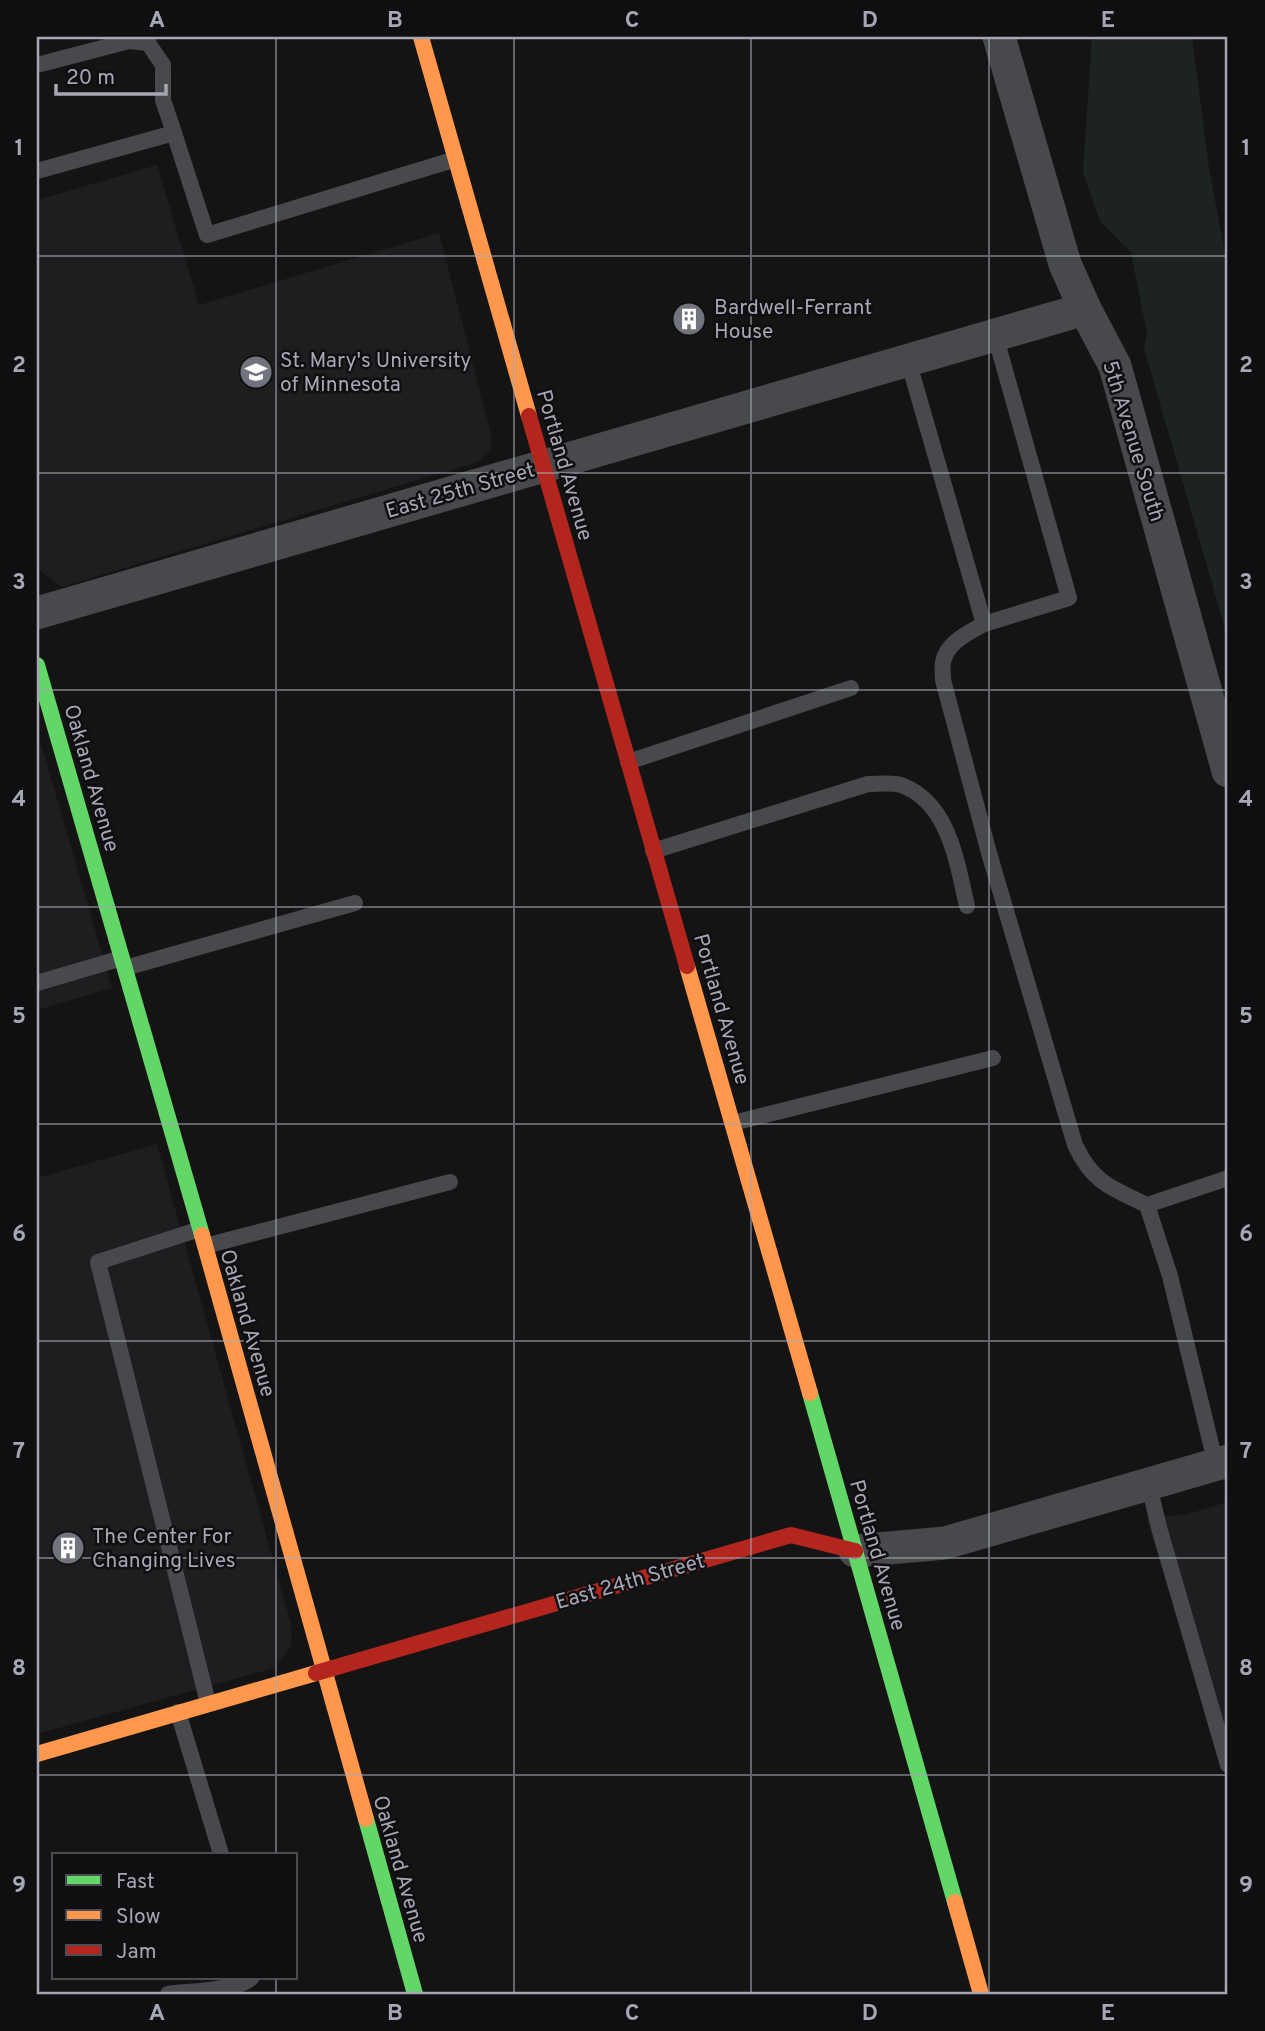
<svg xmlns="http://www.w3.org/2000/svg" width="1265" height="2031" font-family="Overpass,sans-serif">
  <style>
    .built { fill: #1e1e20 }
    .grass { fill: #1d231e }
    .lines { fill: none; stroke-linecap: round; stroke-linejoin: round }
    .lane { stroke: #48494d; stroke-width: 16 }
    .street { stroke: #48494d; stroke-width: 33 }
    .fast { stroke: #63d668; stroke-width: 16 }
    .slow { stroke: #ff974d; stroke-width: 16 }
    .jam { stroke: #b3261e; stroke-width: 16 }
    .grid { fill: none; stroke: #a5a7b5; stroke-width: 2; stroke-opacity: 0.55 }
    .labels { text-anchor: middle; stroke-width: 5; stroke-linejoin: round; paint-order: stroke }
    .poi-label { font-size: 21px; fill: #a5a7b5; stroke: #0f0e10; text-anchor: start }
    .street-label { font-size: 21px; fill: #a5a7b5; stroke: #0f0e10 }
    .neatline { fill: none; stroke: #a5a7b5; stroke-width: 2.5 }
    .grid-label { font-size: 23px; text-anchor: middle; font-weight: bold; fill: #a5a7b5 }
  </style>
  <rect width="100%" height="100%" fill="#141414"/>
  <g class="built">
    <polygon points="157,165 199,305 439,233 492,438 489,452 478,462 61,587 37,568 37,200"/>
    <polygon points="37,730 112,988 37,1010"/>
    <polygon points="157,1144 291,1624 292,1645 274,1668 37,1734 37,1178"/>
    <polygon points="1228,1502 1228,1726 1211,1731 1146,1517 1184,1515"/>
  </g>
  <polygon class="grass" points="1092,37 1192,37 1209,168 1228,269 1228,639 1144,348 1147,334 1131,253 1100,221 1083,172"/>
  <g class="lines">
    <g class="lane">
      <polyline points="37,65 129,41 148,43 163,65 163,100 174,133 37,171"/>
      <polyline points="174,133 207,235 456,159"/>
      <polyline points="908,360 984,624 1069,598 995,335"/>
      <path d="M984 624C968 633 947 642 943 662 942 668 943 675 943 680L989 853 1075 1145C1093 1183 1111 1188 1147 1205L1228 1178"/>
      <polyline points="628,762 851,688"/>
      <path d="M653 851 868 784C878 784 892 782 901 785 949 802 957 863 967 906"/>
      <polyline points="125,968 355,903"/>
      <polyline points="37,983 122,958"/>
      <polyline points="733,1123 993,1058"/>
      <polyline points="1147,1205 1170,1276 1216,1465"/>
      <polyline points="200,1229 98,1262 208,1703"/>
      <polyline points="205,1246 450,1182"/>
      <polyline points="1149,1486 1160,1531 1228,1765"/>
      <polyline points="178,1712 221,1854"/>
      <path d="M168 1994C188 1991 241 1991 252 1977"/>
    </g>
    <g class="street">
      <polyline points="999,37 1065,264 1085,309 1115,366 1228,771"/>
      <polyline points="37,613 1085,309"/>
      <polyline points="855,1551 945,1543 1228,1461"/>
    </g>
    <g class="fast">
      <polyline points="37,665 202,1235"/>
      <polyline points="810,1393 955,1902"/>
      <polyline points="366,1819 415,1994"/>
    </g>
    <g class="slow">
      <polyline points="421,37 529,416"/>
      <polyline points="687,966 810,1393"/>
      <polyline points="202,1235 366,1819"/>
      <polyline points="37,1754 316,1673"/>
      <polyline points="955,1902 981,1994"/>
    </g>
    <g class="jam">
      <polyline points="529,416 687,966"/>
      <polyline points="316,1673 791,1535 855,1551"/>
    </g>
  </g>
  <path class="grid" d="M276 37V1854M514 37V1994M751 37V1994M989 37V1994M37 256H1228M37 473H1228M37 690H1228M37 907H1228M37 1124H1228M37 1341H1228M37 1558H1228M37 1775H1228M276 1977V1994"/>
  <defs>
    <symbol id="building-disc" viewBox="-11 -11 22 22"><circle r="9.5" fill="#72747d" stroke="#0f0e10"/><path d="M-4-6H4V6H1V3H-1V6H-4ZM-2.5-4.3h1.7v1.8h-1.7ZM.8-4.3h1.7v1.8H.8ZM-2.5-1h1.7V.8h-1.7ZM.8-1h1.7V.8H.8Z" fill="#fff"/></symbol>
    <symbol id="university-disc" viewBox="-11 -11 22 22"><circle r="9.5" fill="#72747d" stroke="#0f0e10"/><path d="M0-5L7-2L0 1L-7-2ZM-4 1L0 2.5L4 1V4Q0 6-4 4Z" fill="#fff"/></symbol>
  </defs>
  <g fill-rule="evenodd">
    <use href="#building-disc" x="670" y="300" width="38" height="38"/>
    <use href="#university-disc" x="237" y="353" width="38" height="38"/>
    <use href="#building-disc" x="49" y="1529" width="38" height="38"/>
  </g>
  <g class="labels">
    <g class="poi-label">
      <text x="714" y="314">Bardwell-Ferrant<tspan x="714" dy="24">House</tspan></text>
      <text x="280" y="367">St. Mary's University<tspan x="280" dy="24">of Minnesota</tspan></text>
      <text x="92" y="1543">The Center For<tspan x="92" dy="24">Changing Lives</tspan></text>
    </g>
    <g class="street-label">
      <text transform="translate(1134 441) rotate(73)" y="7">5th Avenue South</text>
      <text transform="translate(565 465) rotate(74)" y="7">Portland Avenue</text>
      <text transform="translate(460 490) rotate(-16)" y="7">East 25th Street</text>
      <text transform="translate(92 778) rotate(74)" y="7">Oakland Avenue</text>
      <text transform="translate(722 1009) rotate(74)" y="7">Portland Avenue</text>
      <text transform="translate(248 1323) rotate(74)" y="7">Oakland Avenue</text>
      <text transform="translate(878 1555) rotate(74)" y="7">Portland Avenue</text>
      <text transform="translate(630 1581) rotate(-16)" y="7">East 24th Street</text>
      <text transform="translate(401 1869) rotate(74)" y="7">Oakland Avenue</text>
    </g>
  </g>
  <rect width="1265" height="2031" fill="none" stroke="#0f0e10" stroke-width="77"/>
  <rect x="52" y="1853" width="245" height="126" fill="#0f0e10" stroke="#4b4b52" stroke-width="2"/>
  <rect x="66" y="1875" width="35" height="10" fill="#63d668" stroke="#4b4b52" stroke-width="2"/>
  <text x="116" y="1888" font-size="21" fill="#a5a7b5">Fast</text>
  <rect x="66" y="1910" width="35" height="10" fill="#ff974d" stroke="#4b4b52" stroke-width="2"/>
  <text x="116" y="1923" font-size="21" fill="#a5a7b5">Slow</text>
  <rect x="66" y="1945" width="35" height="10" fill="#b3261e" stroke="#4b4b52" stroke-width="2"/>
  <text x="116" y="1958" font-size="21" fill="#a5a7b5">Jam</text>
  <path d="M56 84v10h110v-10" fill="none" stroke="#a5a7b5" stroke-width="3.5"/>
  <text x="66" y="84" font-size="21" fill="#a5a7b5" stroke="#0f0e10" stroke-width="5" paint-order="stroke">20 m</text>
  <rect x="38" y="38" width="1188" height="1955" class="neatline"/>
  <g class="grid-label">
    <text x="157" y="27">A</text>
    <text x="395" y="27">B</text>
    <text x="632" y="27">C</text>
    <text x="870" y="27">D</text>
    <text x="1108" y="27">E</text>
    <text x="19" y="155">1</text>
    <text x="1246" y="155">1</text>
    <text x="19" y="372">2</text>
    <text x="1246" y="372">2</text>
    <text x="19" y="589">3</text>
    <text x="1246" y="589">3</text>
    <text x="19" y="806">4</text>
    <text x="1246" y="806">4</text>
    <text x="19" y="1023">5</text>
    <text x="1246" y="1023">5</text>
    <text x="19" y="1241">6</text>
    <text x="1246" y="1241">6</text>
    <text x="19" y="1458">7</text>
    <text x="1246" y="1458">7</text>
    <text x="19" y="1675">8</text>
    <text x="1246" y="1675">8</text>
    <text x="19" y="1892">9</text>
    <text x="1246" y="1892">9</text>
    <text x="157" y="2020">A</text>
    <text x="395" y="2020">B</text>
    <text x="632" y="2020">C</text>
    <text x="870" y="2020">D</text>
    <text x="1108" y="2020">E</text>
  </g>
</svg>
